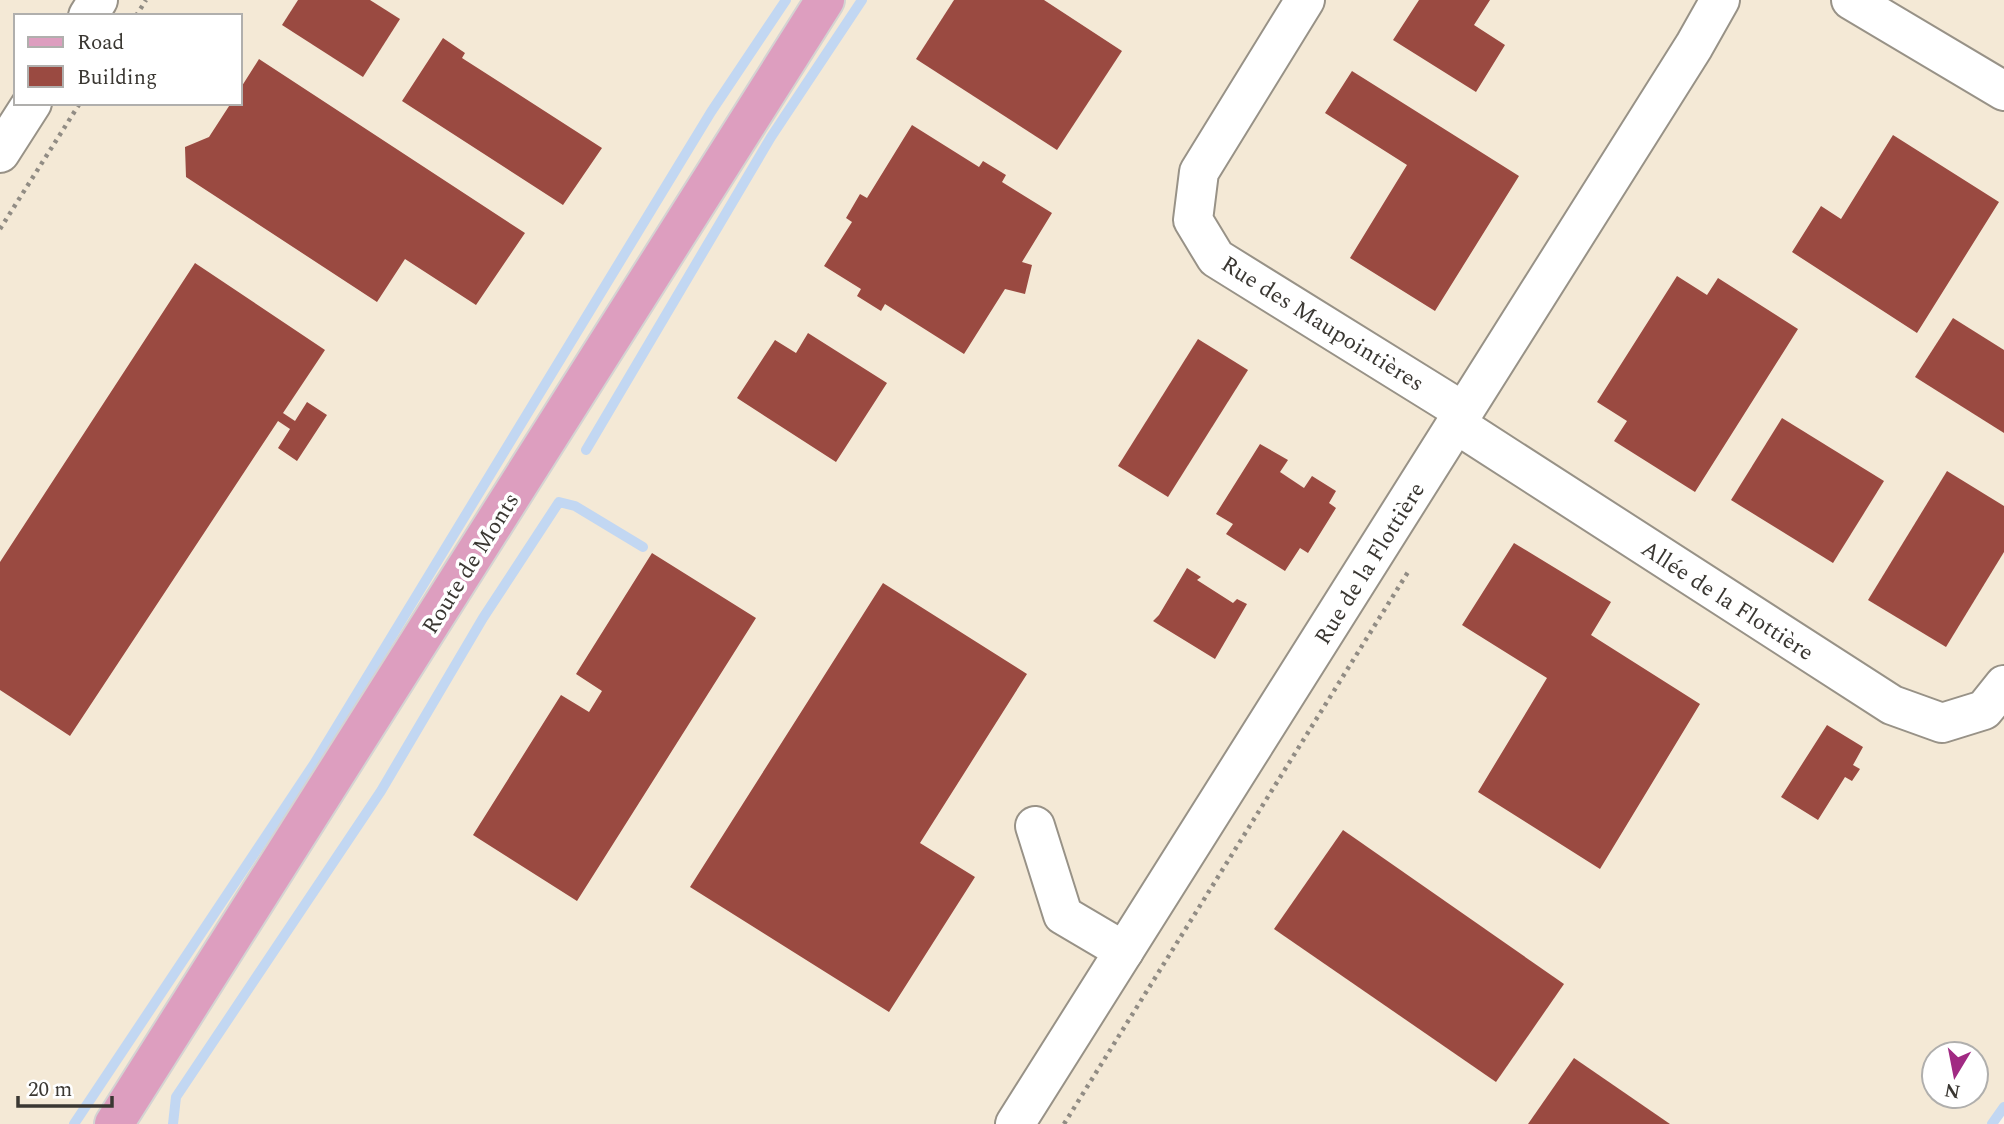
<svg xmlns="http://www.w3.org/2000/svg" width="2004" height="1124" font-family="Spectral,serif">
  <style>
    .built { fill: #f4e9d6; fill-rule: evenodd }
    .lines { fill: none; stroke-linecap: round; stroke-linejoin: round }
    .stream { stroke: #c2d7f2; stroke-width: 10 }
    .building { fill: #9a4a41 }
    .minor-casing { stroke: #989287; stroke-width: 42 }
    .major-casing { stroke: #d4d3d2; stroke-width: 42 }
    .path { stroke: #918c84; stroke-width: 4.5; stroke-dasharray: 3.5 5; stroke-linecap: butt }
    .minor { stroke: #fff; stroke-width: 38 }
    .major { stroke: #dd9ebf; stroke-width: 38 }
    .labels { text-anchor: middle; stroke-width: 7; stroke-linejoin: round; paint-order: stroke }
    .street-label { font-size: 23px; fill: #3a3732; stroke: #fff }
  </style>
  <rect width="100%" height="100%" fill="#fbf4e8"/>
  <path class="built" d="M0 0H2004V1108L1992 1124H0ZM16 16H240V103H16ZM1934 1054H1976V1096H1934Z"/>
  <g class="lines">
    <g class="stream">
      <polyline points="586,450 771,137 862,0"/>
      <polyline points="74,1124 314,764 711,112 786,0"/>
      <polyline points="173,1124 176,1097 381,791 483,618 559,502 575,506 643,547"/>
      <polyline points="1992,1124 2004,1107"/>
    </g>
  </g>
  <g class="building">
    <polygon points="298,0 370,0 400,19 363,77 282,25"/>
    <polygon points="954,0 1044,0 1122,51 1057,150 916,59"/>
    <polygon points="1419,0 1490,0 1474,25 1505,45 1476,92 1393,40"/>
    <polygon points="443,38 465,53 462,58 602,148 563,205 402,101"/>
    <polygon points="259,59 525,233 476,305 405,259 377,302 186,177 185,147 209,137 231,103 240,103 240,89"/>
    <polygon points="1352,71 1519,176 1435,311 1350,258 1407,165 1325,113"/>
    <polygon points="912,125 979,167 983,161 1006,175 1002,182 1052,213 1022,262 1032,265 1025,294 1005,289 964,354 885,304 881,311 857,296 861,289 824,266 852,222 846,218 860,194 867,198"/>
    <polygon points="1893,135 1999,202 1917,333 1792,252 1821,206 1841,219"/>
    <polygon points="195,263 325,350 283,413 295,421 307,402 327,415 297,461 278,448 290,429 278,421 70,736 0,690 0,562"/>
    <polygon points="1677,276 1707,295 1718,278 1798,329 1695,492 1614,441 1627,421 1597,402"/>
    <polygon points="1953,318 2004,350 2004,433 1915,377"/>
    <polygon points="808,333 887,383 836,462 737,398 775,340 796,353"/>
    <polygon points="1198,339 1248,370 1168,497 1118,466"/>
    <polygon points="1782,418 1884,481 1833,563 1731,500"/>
    <polygon points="1260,444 1288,460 1280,472 1304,488 1312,476 1336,491 1329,503 1336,508 1308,553 1300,548 1285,571 1226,534 1233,524 1216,514"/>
    <polygon points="1947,471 2004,506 2004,552 1946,647 1868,600"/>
    <polygon points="1514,543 1611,602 1591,635 1700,704 1600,869 1478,792 1547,678 1462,625"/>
    <polygon points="652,553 756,618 577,901 473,835 561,695 589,712 602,691 576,674"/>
    <polygon points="1187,568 1201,577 1197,580 1233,603 1237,599 1247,604 1215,659 1153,621 1159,615"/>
    <polygon points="883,583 1027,674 920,843 975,877 889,1012 690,887"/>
    <polygon points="1827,725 1863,747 1853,765 1860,769 1852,781 1845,777 1818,820 1781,797"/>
    <polygon points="1343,830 1564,984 1496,1082 1274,929"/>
    <polygon points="1574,1058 1670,1124 1528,1124"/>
  </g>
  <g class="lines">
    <defs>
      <g id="minor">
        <polyline points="1305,0 1199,172 1193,220 1216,258 1464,412"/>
        <polyline points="1851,0 2004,91"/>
        <polyline points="88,16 98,0"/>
        <polyline points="0,153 32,103"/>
        <polyline points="1456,424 1892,705 1942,723 1984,710 2004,685"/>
        <polyline points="1035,826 1063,915 1124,951"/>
        <polyline points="1015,1124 1694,46 1720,0"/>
      </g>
      <polyline id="major" points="114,1124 825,0"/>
    </defs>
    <use href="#minor" class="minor-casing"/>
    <use href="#major" class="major-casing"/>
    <g class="path">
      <polyline points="136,16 146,0"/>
      <polyline points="0,229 80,103"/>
      <polyline points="1064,1124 1408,572"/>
    </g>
    <use href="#minor" class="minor"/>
    <use href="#major" class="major"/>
  </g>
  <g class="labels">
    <g class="street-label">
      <text transform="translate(1323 323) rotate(32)" y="8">Rue des Maupointières</text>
      <text transform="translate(470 563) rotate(-58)" y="8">Route de Monts</text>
      <text transform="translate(1369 563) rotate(-58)" y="8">Rue de la Flottière</text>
      <text transform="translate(1728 600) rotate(33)" y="8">Allée de la Flottière</text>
    </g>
  </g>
  <rect x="14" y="14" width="228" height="91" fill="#ffffff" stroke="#b0afad" stroke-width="2"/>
  <rect x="28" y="37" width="35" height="10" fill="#dd9ebf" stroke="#b0afad" stroke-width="2"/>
  <text x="77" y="49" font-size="21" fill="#3a3732">Road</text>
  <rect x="28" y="66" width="35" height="21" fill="#9a4a41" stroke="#b0afad" stroke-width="2"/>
  <text x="77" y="84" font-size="21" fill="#3a3732">Building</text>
  <g transform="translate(1955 1075) rotate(190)"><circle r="33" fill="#ffffff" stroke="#b0afad" stroke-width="2"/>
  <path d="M0-5L12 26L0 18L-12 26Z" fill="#a12a83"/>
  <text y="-10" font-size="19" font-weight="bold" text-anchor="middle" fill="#3a3732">N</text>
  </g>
  <path d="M18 1096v10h94v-10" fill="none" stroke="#3a3732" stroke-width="3.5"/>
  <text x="28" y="1096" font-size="21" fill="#3a3732" stroke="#ffffff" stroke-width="5" paint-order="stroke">20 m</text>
</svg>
